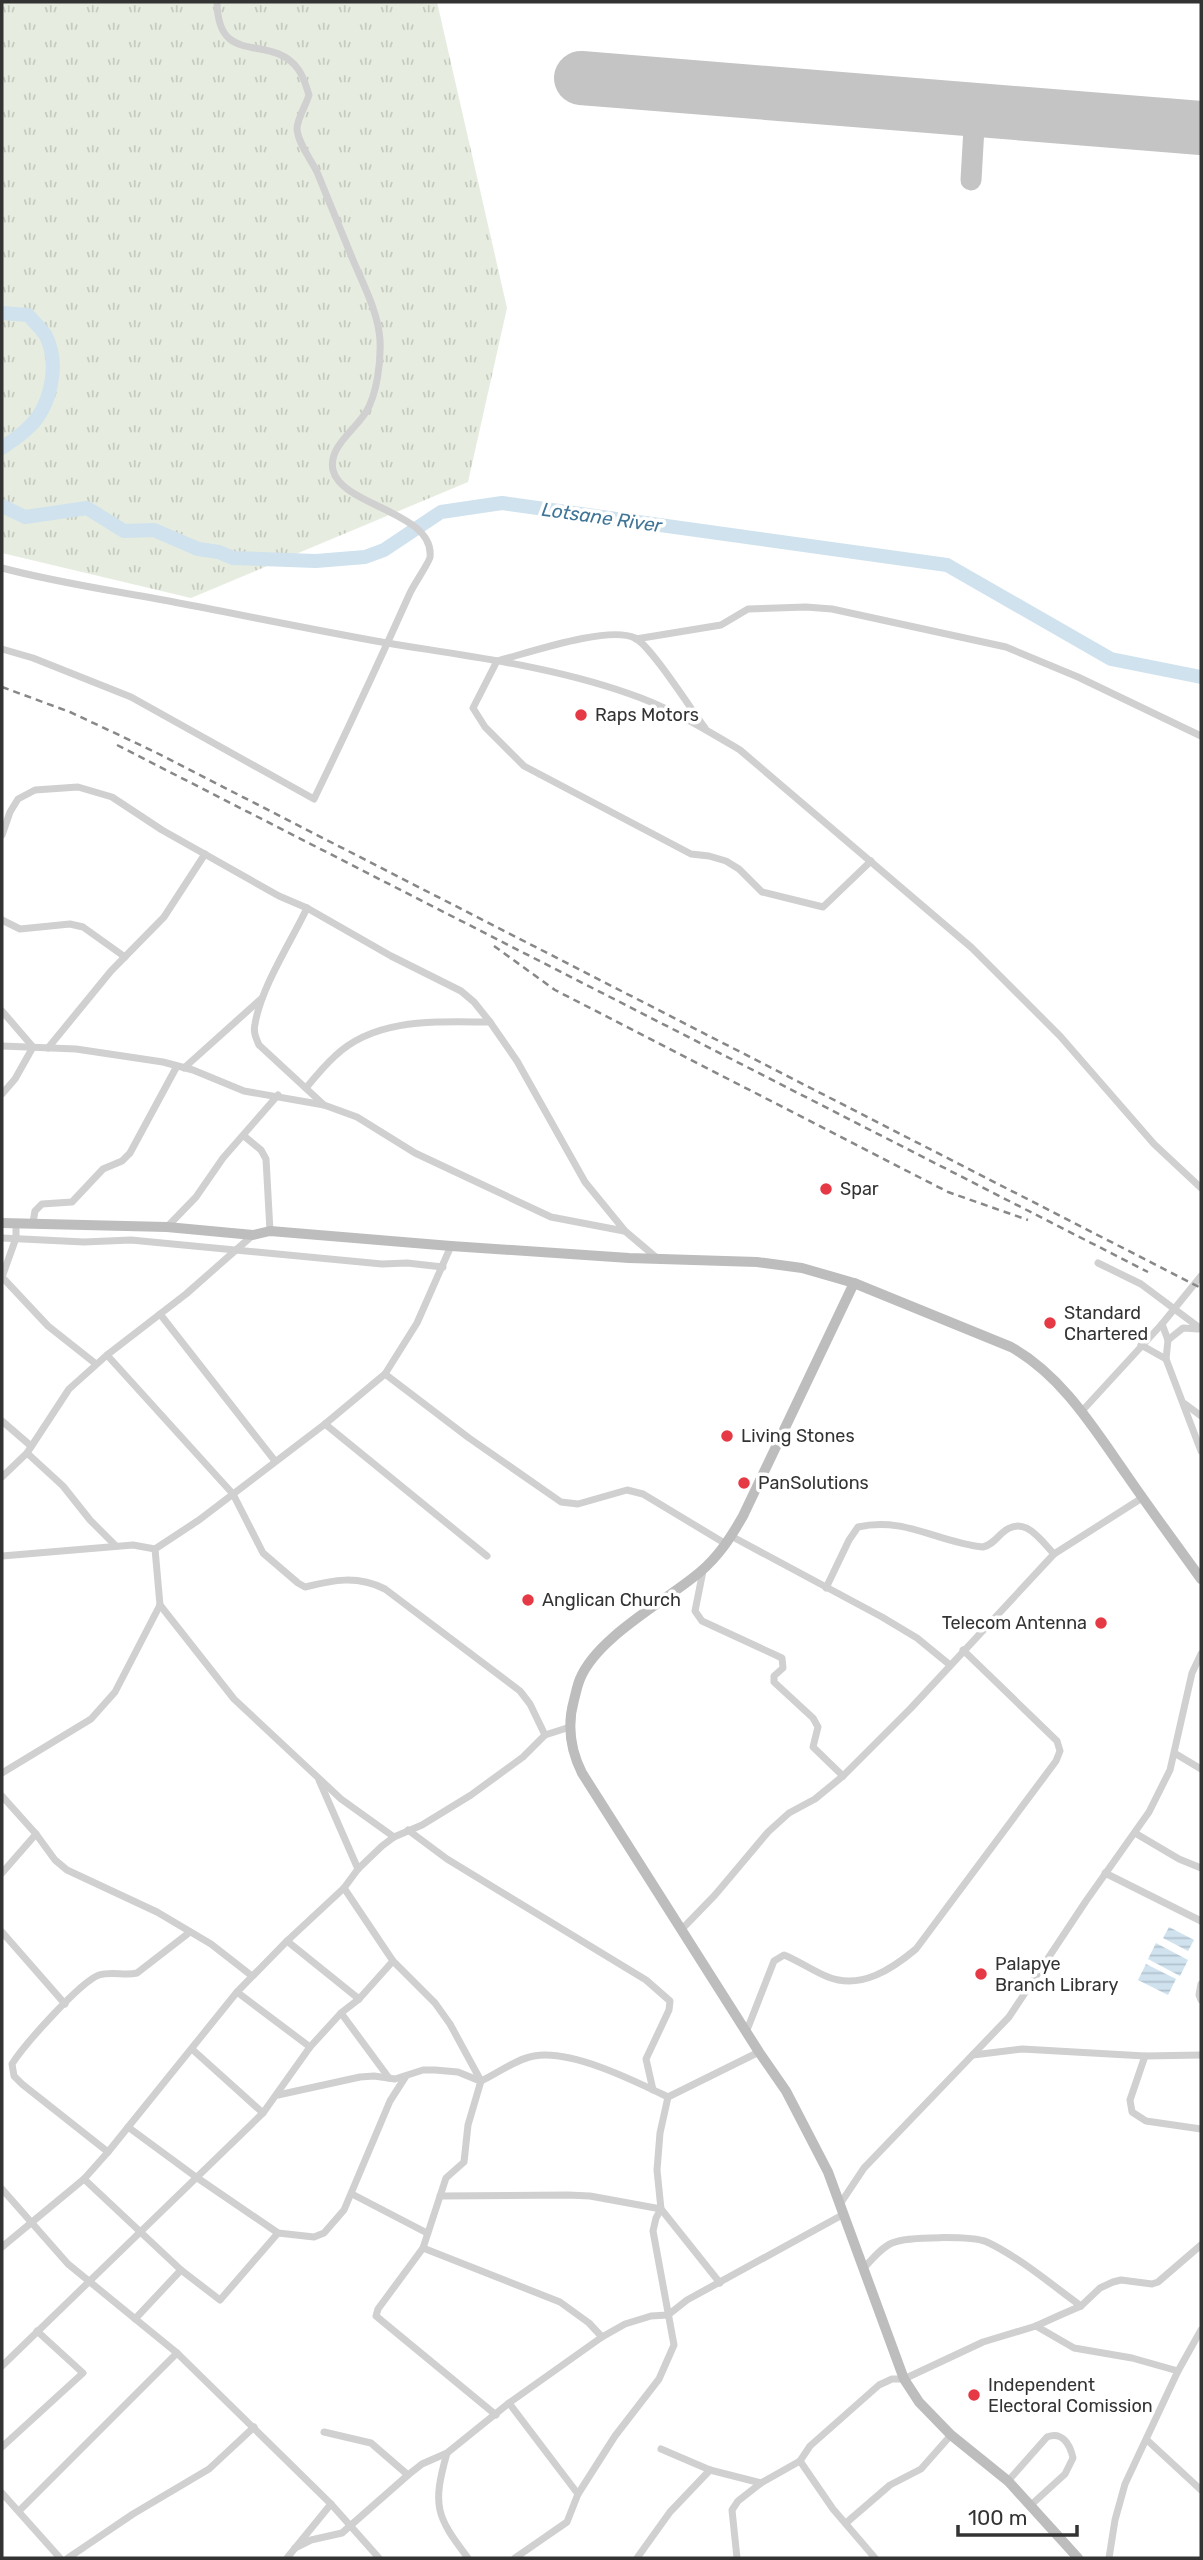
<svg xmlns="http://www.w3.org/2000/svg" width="1203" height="2560" font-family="Rubik,sans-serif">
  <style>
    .grass { fill: url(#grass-tufts) }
    .water { fill: url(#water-rules) }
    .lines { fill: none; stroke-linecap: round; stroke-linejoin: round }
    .river { stroke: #cfe2ee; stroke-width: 14 }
    .taxiway { stroke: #c4c4c4; stroke-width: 21 }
    .runway { stroke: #c4c4c4; stroke-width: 54 }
    .street { stroke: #d0d0d0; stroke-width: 7 }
    .secondary { stroke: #bdbdbd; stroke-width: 10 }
    .rail { stroke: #888; stroke-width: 2.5; stroke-dasharray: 7 5; stroke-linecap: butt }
    .poi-dot { fill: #e63946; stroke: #fff; stroke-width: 2.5 }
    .labels { text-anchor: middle; stroke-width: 7; stroke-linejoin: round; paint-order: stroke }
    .poi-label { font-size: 18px; fill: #333; stroke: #fff; text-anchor: start }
    .water-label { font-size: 19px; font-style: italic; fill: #3f7597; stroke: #fff }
  </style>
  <defs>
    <pattern id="grass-tufts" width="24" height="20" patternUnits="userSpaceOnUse" patternTransform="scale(1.75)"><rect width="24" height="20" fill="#e6ecdf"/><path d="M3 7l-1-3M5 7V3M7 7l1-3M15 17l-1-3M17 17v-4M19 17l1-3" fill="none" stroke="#c6cbc0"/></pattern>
    <pattern id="water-rules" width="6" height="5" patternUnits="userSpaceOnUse" patternTransform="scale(1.75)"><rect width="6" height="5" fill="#cfe2ee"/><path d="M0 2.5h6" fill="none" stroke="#b2c2cd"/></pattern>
  </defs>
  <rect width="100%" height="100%" fill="#fff"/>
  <polygon class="grass" points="2,2 437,2 507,308 468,482 191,598 2,553"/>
  <g class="water">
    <polygon points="1169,1927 1194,1940 1188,1951 1163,1938"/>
    <polygon points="1156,1943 1188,1960 1180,1976 1148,1959"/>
    <polygon points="1146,1964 1176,1979 1168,1995 1138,1980"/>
  </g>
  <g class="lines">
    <g class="river">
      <path d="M2 313 28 315C34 322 42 329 46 336 60 365 51 407 28 428 20 436 10 442 2 448"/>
      <polyline points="2,506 25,517 87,508 124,531 154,530 198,549 219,552 233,558 316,561 365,557 384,550 441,512 502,503 947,565 1111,659 1201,677"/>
    </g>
    <polyline class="taxiway" points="971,180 975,110"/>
    <polyline class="runway" points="581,78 1201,128"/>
    <g class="street">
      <path d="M2 568C62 584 123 592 184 604 252 617 319 631 387 643 473 657 559 667 641 698 675 711 708 731 740 750L972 948 1060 1036 1154 1144 1201 1188"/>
      <polyline points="636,639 721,625 748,609 806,607 832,609 1006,647 1078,677 1201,736"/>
      <path d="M2 649 33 658 131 697 314 799C347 731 379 662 410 593 414 584 429 563 430 557 435 512 341 506 333 470 328 447 355 430 366 412 377 394 381 362 380 340 378 312 364 286 353 260 341 231 329 201 317 172 311 160 298 143 297 129 297 119 306 105 309 95 306 86 304 77 298 69 271 32 218 69 217 2"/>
      <path d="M705 728C692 711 651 646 635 638 608 625 528 653 497 661L473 708 485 727 524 766 691 854 709 856 726 861 739 869 762 892 823 907 871 861"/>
      <polyline points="2,835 10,812 18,799 35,790 78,787 112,797 162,830 279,896 307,908 391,956 461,991 474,1002 490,1022 517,1061 585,1182 625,1231 658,1259"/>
      <path d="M307 908C291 942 261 987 255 1024 253 1032 256 1038 259 1045L324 1105"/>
      <polyline points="2,920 20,929 70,924 83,927 125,957"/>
      <polyline points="2,1011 33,1047 15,1079 2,1094"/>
      <polyline points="2,1046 76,1049 163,1062 193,1070 244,1091 324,1105 357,1117 415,1153 551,1217 624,1231"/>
      <polyline points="48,1048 111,971 164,917 205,854"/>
      <polyline points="184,1068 262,998"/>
      <path d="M306 1088C315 1077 324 1066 335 1056 376 1017 437 1022 490 1022"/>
      <polyline points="244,1136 261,1150 266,1159 270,1231"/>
      <polyline points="33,1222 35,1211 42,1204 72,1202 103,1169 122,1161 130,1153 177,1066"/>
      <polyline points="167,1227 196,1197 223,1158 278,1095"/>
      <polyline points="2,1238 84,1242 131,1240 382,1264 407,1263 443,1267"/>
      <polyline points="1098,1263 1141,1284 1201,1329"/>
      <polyline points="2,1277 48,1326 96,1364"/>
      <polyline points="2,1277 16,1238 16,1224"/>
      <polyline points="160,1314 275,1461"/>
      <polyline points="1162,1324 1168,1340 1166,1359"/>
      <polyline points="1168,1340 1183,1328 1198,1329"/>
      <polyline points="1141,1345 1166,1359 1201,1451"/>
      <path d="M107 1355 233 1494 263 1553 298 1583 305 1587C333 1580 357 1575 385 1589L520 1691 530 1704 545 1735"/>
      <polyline points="385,1374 469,1438 561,1502 578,1504 627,1490 643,1494 726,1544"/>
      <polyline points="1185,1404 1201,1416"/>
      <polyline points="1082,1411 1162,1324 1201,1276"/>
      <polyline points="2,1421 31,1446"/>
      <polyline points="325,1424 487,1556"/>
      <polyline points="27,1453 63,1486 90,1520 116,1546"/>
      <polyline points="2,1477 27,1453 69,1389 107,1355 186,1294 253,1235"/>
      <polyline points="731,1536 882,1617 917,1638 950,1665"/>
      <polyline points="2,1556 133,1545 155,1549"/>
      <polyline points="703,1571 695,1611 702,1621 782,1658 783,1668 774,1676 774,1682 813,1718 818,1727 813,1747 843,1776"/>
      <path d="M826 1588 849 1540 858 1527C904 1516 939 1543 983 1547 991 1545 995 1540 1001 1534 1023 1513 1039 1538 1054 1554"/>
      <polyline points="160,1605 234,1699 341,1799 394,1837"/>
      <polyline points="1176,1754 1201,1769"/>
      <polyline points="2,1773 91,1719 115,1692 160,1605 155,1549 199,1520 325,1424 385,1374 417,1323 451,1246"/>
      <polyline points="319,1780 358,1869"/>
      <polyline points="2,1796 36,1834 55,1860 67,1870 157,1912 211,1944 252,1976"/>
      <polyline points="408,1830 447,1859 646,1980 670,2001 669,2010 646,2059 653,2090"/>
      <polyline points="1135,1833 1179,1859 1201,1868"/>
      <polyline points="2,1873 36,1834"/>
      <polyline points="1105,1873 1201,1921"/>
      <polyline points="344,1888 393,1961 435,2003 450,2024 481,2081 468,2125 464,2162 446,2178 423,2248 378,2309 376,2316 496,2415"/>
      <polyline points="683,1928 715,1895 768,1832 789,1813 815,1799 843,1776 911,1708 1054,1554 1142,1498"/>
      <polyline points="2,1932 65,2004"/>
      <polyline points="287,1941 359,1999"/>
      <polyline points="1201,1984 1199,1995 1201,2000"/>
      <polyline points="237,1992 310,2047"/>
      <polyline points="341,2013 389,2078"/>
      <path d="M747 2030 774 1961 784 1955C799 1961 813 1971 828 1977 861 1990 892 1969 916 1949L1056 1761 1060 1751 1057 1741 963 1650"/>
      <polyline points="193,2050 263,2113"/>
      <polyline points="973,2055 1022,2049 1145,2056 1201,2055"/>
      <polyline points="1145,2056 1130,2100 1132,2112 1146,2121 1201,2129"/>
      <path d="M481 2081C498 2073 516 2059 534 2056 571 2049 635 2081 668 2097"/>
      <polyline points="278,2095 360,2077 374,2076 395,2079 423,2070 435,2070 458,2072 480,2081"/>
      <polyline points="128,2127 196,2177 278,2233 314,2237 324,2233 344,2210 390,2101 406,2076"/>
      <path d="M108 2152 22 2084 14 2076 12 2064C24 2045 80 1982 99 1975 112 1971 125 1976 137 1973L190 1932"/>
      <polyline points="84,2179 181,2270 220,2300 278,2233"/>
      <polyline points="2,2189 68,2264 177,2353 331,2504 379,2558"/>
      <polyline points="352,2194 427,2233"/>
      <polyline points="440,2196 568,2195 590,2196 661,2209 656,2218 653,2231 674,2345 659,2379 615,2436 578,2494 567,2522 515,2558"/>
      <polyline points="840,2204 864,2168 1009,2017 1086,1901 1149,1812 1170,1770 1192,1673 1201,1654"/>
      <polyline points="2,2247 84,2179 108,2152 237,1992 287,1941 344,1888 358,1869 382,1846 394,1837 422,1825 471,1795 523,1757 545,1735 570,1727"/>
      <path d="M864 2268C872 2259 881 2248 892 2243 907 2236 973 2236 987 2242 1019 2257 1052 2285 1081 2306"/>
      <polyline points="720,2283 661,2209 657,2170 660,2133 668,2097 759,2052"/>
      <polyline points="135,2319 181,2270"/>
      <polyline points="1036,2326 1074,2348 1132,2358 1178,2371"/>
      <polyline points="602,2337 625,2324 651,2316 668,2315 687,2300 844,2214"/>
      <polyline points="2,2366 263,2113 310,2047 341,2013 359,1999 393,1961"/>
      <polyline points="509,2403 578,2494"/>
      <polyline points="324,2432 371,2443 408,2475"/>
      <polyline points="1147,2440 1201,2490"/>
      <polyline points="2,2447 83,2373 37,2331"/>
      <polyline points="661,2449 710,2470 761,2483"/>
      <path d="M447 2453C432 2506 436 2516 468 2558"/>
      <polyline points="800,2461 833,2509 875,2558"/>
      <path d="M1008 2481 1047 2437C1062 2431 1070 2444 1073 2458L1065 2474 1031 2505"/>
      <polyline points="2,2493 60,2558"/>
      <polyline points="19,2511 177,2353"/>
      <polyline points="846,2523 890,2485 921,2469 951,2435"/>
      <polyline points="295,2548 311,2540 342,2533 408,2475 422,2464 447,2453 509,2403 602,2337 589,2323 560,2302 423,2248"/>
      <polyline points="68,2558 133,2514 209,2469 254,2427"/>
      <polyline points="287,2558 331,2504"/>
      <polyline points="637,2558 670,2512 710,2470"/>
      <polyline points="737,2558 732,2510 738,2501 761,2483 800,2461 810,2446 879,2385 892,2379 904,2379 983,2342 1036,2326 1058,2316 1081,2306 1100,2288 1113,2282 1121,2280 1152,2284 1158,2282 1201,2245"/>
      <polyline points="1109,2558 1115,2520 1125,2484 1178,2371 1201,2330"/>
    </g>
    <g class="secondary">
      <path d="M2 1223 167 1227 253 1235 270 1231 451 1246 629 1258 757 1262 802 1268 854 1283 1011 1347C1062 1376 1093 1427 1126 1474 1150 1509 1176 1544 1201 1579"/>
      <path d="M854 1283 743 1516C731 1537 719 1556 700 1572 666 1601 597 1637 580 1679 577 1686 576 1693 574 1700 567 1725 570 1749 582 1773L759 2052 786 2091 828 2172 904 2379 919 2402 951 2435 1008 2481 1078 2558"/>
    </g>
    <g class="rail">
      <polyline points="2,687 70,712 153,751 1201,1288"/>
      <polyline points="117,745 1148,1272"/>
      <polyline points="494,946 555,990 948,1192 1028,1220"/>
    </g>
  </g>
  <g class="poi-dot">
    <circle cx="581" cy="715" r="7"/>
    <circle cx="826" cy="1189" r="7"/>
    <circle cx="1050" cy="1323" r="7"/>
    <circle cx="727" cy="1436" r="7"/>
    <circle cx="744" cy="1483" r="7"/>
    <circle cx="528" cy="1600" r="7"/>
    <circle cx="1101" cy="1623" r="7"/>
    <circle cx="981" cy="1974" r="7"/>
    <circle cx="974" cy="2395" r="7"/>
  </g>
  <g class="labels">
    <g class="poi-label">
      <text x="595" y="721">Raps Motors</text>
      <text x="840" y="1195">Spar</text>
      <text x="1064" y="1319">Standard<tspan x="1064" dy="21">Chartered</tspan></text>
      <text x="741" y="1442">Living Stones</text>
      <text x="758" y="1489">PanSolutions</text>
      <text x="542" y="1606">Anglican Church</text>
      <text x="1087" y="1629" text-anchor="end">Telecom Antenna</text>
      <text x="995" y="1970">Palapye<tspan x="995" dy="21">Branch Library</tspan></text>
      <text x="988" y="2391">Independent<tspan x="988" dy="21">Electoral Comission</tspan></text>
    </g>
    <g class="water-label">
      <text transform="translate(602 517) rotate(8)" y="7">Lotsane River</text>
    </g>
  </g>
  <rect width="1203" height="2560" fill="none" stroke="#333333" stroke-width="7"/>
  <path d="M958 2525v10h119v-10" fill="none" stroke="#333333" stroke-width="3.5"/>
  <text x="968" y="2525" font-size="21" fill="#333333" stroke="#ffffff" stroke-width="5" paint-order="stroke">100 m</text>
</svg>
